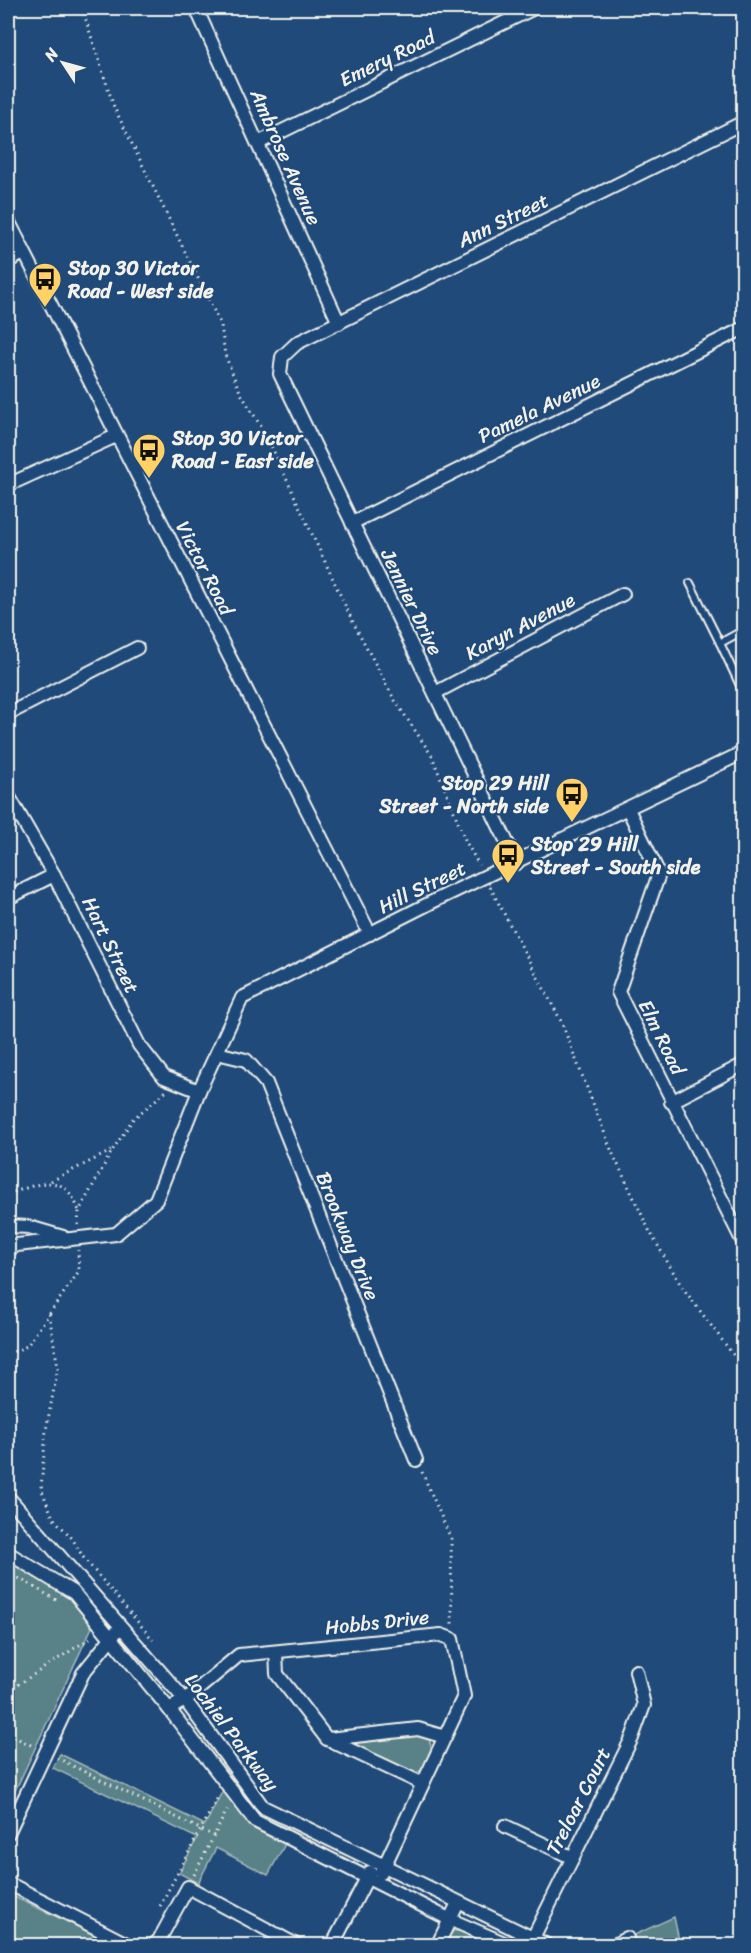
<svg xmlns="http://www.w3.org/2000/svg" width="751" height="1953" font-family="Sriracha,sans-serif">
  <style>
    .green { fill: #588188; stroke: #a6b9b8; stroke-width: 1.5 }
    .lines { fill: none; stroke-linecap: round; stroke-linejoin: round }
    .lane-casing { stroke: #f4f1e8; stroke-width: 10 }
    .street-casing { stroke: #f4f1e8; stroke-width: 16 }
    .path { stroke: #f4f1e8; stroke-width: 3; stroke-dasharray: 1.5 4.5; stroke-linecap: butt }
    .lane { stroke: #1f4a7a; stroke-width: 6 }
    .street { stroke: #1f4a7a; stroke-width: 12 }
    .labels { text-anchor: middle; stroke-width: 4.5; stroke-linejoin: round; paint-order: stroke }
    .street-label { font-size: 20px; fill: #f4f1e8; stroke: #1f4a7a }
    .poi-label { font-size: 20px; font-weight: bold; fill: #f4f1e8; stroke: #1f4a7a; text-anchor: start }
  </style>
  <rect width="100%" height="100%" fill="#1f4a7a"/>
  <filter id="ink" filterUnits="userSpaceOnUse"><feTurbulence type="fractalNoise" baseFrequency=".0167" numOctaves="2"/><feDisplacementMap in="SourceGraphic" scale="12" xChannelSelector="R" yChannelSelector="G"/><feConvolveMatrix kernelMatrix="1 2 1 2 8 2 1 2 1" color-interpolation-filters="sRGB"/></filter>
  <g filter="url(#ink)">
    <g class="green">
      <polygon points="8,1559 77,1603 92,1627 8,1806"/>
      <path d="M422 1733 429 1739C435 1754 427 1773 410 1774L355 1745 358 1741Z"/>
      <polygon points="60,1754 205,1825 224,1788 250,1823 285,1844 268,1875 216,1848 198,1883 179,1873 197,1838 53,1768"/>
      <polygon points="8,1894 117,1945 8,1945"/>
      <polygon points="674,1917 680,1945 638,1945 632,1936"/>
      <polygon points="453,1931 468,1931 499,1946 441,1946"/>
    </g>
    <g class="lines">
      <defs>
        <g id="lane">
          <polyline points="690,583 720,643"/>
          <polyline points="744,630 720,643 744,694"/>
        </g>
        <g id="street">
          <polyline points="196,8 339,323"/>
          <polyline points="258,143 534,8"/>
          <polyline points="8,220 370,934"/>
          <polyline points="8,261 24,253"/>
          <polyline points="8,485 116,436"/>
          <polyline points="352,523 744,328"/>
          <polyline points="435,693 623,594"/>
          <polyline points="8,714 137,648"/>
          <polyline points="8,795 54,875 139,1045 164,1077 199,1091"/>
          <polyline points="628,809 659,874 618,992 744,1244"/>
          <polyline points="517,863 280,374 282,357 297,343 744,122"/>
          <polyline points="8,898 54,875"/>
          <polyline points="217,1053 246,1060 266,1083 416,1460"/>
          <polyline points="671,1102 744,1064"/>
          <polyline points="8,1226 29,1227 63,1237"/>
          <polyline points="8,1250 17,1245 116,1234 156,1200 199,1091 242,998 436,900 744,752"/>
          <polyline points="8,1497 185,1700 263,1807 549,1946"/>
          <polyline points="8,1553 74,1593 169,1709 255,1821 449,1919 511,1946"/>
          <polyline points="276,1652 277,1674 327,1739 421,1783"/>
          <polyline points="169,1709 185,1700 239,1655 441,1635 452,1639 464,1696 381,1873"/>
          <polyline points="328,1739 418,1729 445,1737"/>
          <polyline points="505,1826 571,1857"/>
          <polyline points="8,1833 83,1673 116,1632"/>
          <polyline points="8,1883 131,1946"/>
          <polyline points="153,1946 159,1940 188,1887 298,1946"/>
          <polyline points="332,1946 370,1872"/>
          <polyline points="437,1946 458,1903"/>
          <polyline points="529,1946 632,1738 644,1705 636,1671"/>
          <polyline points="613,1946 627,1938"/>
        </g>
      </defs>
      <use href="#lane" class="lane-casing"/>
      <use href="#street" class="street-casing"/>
      <g class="path">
        <polyline points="82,8 114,107 221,325 225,355 240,392 266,435 352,620 394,699 432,756 466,842 479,865"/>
        <polyline points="490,887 561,1021 612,1152 650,1232 682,1287 738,1361 744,1375"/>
        <polyline points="51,1181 111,1151"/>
        <path d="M8 1194C40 1184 64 1169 79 1211"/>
        <polyline points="78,1225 79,1211 112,1151 133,1119 166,1091"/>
        <polyline points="49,1314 58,1368 46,1430 41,1488 53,1518 72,1538 83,1557 153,1640"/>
        <polyline points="8,1354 27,1346 79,1271 78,1250"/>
        <polyline points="737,1358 744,1361"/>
        <polyline points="422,1472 451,1539 452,1625"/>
        <polyline points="8,1572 58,1601"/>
        <polyline points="8,1691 92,1637"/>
        <polyline points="8,1734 35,1747"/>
        <polyline points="57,1758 214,1836"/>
        <polyline points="194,1875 228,1808"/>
        <polyline points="160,1906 219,1795"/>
      </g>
      <use href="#lane" class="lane"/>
      <use href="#street" class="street"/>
    </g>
  </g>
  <defs>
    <symbol id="bus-pin" viewBox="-11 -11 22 30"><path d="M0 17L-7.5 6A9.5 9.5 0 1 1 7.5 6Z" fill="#ffd166" stroke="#1f4a7a"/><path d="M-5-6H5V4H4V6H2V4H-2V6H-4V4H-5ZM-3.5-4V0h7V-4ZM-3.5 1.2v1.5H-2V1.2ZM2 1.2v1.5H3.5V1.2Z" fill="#111"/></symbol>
  </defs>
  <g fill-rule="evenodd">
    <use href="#bus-pin" x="26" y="260" width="38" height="52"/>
    <use href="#bus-pin" x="130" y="431" width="38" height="52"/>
    <use href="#bus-pin" x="553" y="775" width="38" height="52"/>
    <use href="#bus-pin" x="489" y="836" width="38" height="52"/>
  </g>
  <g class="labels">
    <g class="street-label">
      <text transform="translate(387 58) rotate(-26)" y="7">Emery Road</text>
      <text transform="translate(286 157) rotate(66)" y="7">Ambrose Avenue</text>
      <text transform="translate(503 220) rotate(-26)" y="7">Ann Street</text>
      <text transform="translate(539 408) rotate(-26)" y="7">Pamela Avenue</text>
      <text transform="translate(205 568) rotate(63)" y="7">Victor Road</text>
      <text transform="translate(412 602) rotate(64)" y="7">Jennier Drive</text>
      <text transform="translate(520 626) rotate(-28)" y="7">Karyn Avenue</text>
      <text transform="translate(422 887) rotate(-26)" y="7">Hill Street</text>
      <text transform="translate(111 945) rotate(64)" y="7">Hart Street</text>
      <text transform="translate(662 1037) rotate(64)" y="7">Elm Road</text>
      <text transform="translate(348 1236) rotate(68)" y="7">Brookway Drive</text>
      <text transform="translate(377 1622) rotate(-6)" y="7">Hobbs Drive</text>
      <text transform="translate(232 1732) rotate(53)" y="7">Lochiel Parkway</text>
      <text transform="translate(578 1801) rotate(-63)" y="7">Treloar Court</text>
    </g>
    <g class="poi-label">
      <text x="68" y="275">Stop 30 Victor<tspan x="68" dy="23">Road - West side</tspan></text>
      <text x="172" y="445">Stop 30 Victor<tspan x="172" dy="23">Road - East side</tspan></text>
      <text x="549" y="790" text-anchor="end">Stop 29 Hill<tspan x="549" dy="23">Street - North side</tspan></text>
      <text x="531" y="851">Stop 29 Hill<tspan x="531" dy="23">Street - South side</tspan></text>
    </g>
  </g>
  <rect width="751" height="1953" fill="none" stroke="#1f4a7a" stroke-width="30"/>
  <rect x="15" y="15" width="721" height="1923" fill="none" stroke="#f4f1e8" stroke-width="2" filter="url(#ink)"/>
  <g transform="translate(63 63) rotate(306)" stroke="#1f4a7a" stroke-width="4.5" paint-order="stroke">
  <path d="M0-4.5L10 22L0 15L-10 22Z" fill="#f4f1e8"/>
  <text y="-9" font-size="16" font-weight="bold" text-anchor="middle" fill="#f4f1e8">N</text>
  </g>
</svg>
